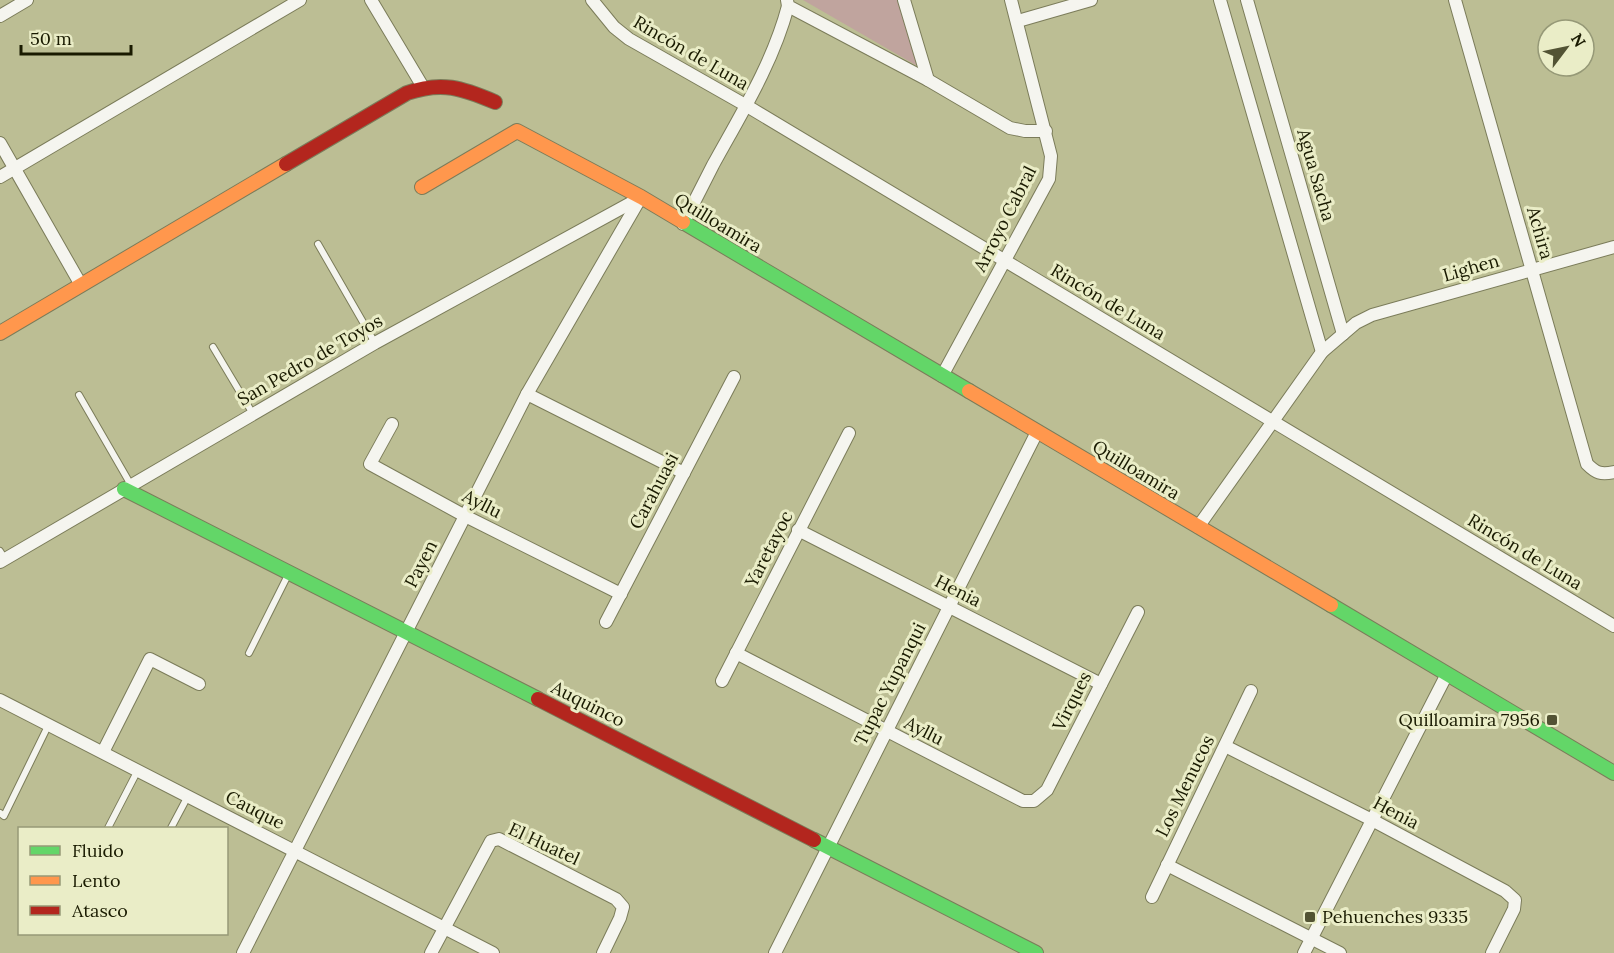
<svg xmlns="http://www.w3.org/2000/svg" width="1614" height="953" font-family="Lora,serif">
  <style>
    .green { fill: #c0a49e }
    .lines { fill: none; stroke-linecap: round; stroke-linejoin: round }
    .lane-casing { stroke: #7b7c5a; stroke-width: 8 }
    .street-casing { stroke: #7b7c5a; stroke-width: 14 }
    .fast-casing { stroke: #7b7c5a; stroke-width: 16 }
    .slow-casing { stroke: #7b7c5a; stroke-width: 16 }
    .jam-casing { stroke: #7b7c5a; stroke-width: 16 }
    .lane { stroke: #f5f5ef; stroke-width: 6 }
    .street { stroke: #f5f5ef; stroke-width: 12 }
    .fast { stroke: #63d668; stroke-width: 14 }
    .slow { stroke: #ff974d; stroke-width: 14 }
    .jam { stroke: #b3261e; stroke-width: 14 }
    .poi-dot { fill: #525334; stroke: #eaedc7; stroke-width: 2 }
    .labels { text-anchor: middle; stroke-width: 6; stroke-linejoin: round; paint-order: stroke }
    .street-label { font-size: 18px; fill: #191a00; stroke: #eaedc7 }
    .poi-label { font-size: 18px; fill: #191a00; stroke: #eaedc7; text-anchor: end }
  </style>
  <rect width="100%" height="100%" fill="#bcbe94"/>
  <polygon class="green" points="803,0 900,0 919,67"/>
  <g class="lines">
    <defs>
      <g id="lane">
        <polyline points="318,244 375,343"/>
        <polyline points="213,347 253,414"/>
        <polyline points="79,395 131,485"/>
        <polyline points="0,551 5,559"/>
        <polyline points="249,653 289,573"/>
        <polyline points="0,813 4,816 48,726"/>
        <polyline points="108,828 138,770"/>
        <polyline points="171,828 188,796"/>
      </g>
      <g id="street">
        <polyline points="371,0 423,87"/>
        <polyline points="592,0 614,27 629,39 747,106 1614,626"/>
        <polyline points="787,0 788,6 928,80"/>
        <polyline points="904,0 928,80 1010,128 1025,131 1046,131"/>
        <polyline points="1220,0 1322,352"/>
        <polyline points="1247,0 1343,334"/>
        <path d="M1455 0 1587 464C1596 473 1601 475 1614 472"/>
        <polyline points="0,16 27,0"/>
        <polyline points="1018,21 1091,0"/>
        <polyline points="0,143 81,285"/>
        <polyline points="0,177 300,0"/>
        <path d="M683 224C693 204 703 185 713 165 741 114 773 63 788 6"/>
        <polyline points="942,376 1049,179 1051,156 1011,0"/>
        <polyline points="527,394 684,473"/>
        <polyline points="392,424 370,464 465,516 621,594"/>
        <polyline points="1198,527 1322,352 1356,323 1372,315 1614,247"/>
        <polyline points="798,530 1101,684"/>
        <polyline points="0,562 375,343 640,198"/>
        <polyline points="606,622 734,377"/>
        <polyline points="736,653 1023,801 1034,801 1047,790 1138,612"/>
        <polyline points="722,681 849,433"/>
        <polyline points="0,700 493,953"/>
        <polyline points="1225,746 1372,820 1505,891 1515,900 1514,909 1492,953"/>
        <polyline points="103,752 150,659 199,684"/>
        <polyline points="1167,865 1340,953"/>
        <polyline points="1152,897 1251,691"/>
        <polyline points="243,953 527,394 641,197"/>
        <polyline points="431,953 491,841 499,839 616,899 623,907 620,918 603,953"/>
        <polyline points="775,953 1037,432"/>
        <polyline points="1304,953 1447,674"/>
      </g>
      <g id="fast">
        <polyline points="683,222 969,391"/>
        <polyline points="124,489 538,699"/>
        <polyline points="1331,605 1614,773"/>
        <polyline points="814,840 1036,953"/>
      </g>
      <g id="slow">
        <polyline points="422,187 517,131 641,197 683,222"/>
        <polyline points="0,333 286,164"/>
        <polyline points="969,391 1331,605"/>
      </g>
      <g id="jam">
        <path d="M286 164 407 93C442 81 462 88 495 102"/>
        <polyline points="538,699 814,840"/>
      </g>
    </defs>
    <use href="#lane" class="lane-casing"/>
    <use href="#street" class="street-casing"/>
    <use href="#fast" class="fast-casing"/>
    <use href="#slow" class="slow-casing"/>
    <use href="#jam" class="jam-casing"/>
    <use href="#lane" class="lane"/>
    <use href="#street" class="street"/>
    <use href="#fast" class="fast"/>
    <use href="#slow" class="slow"/>
    <use href="#jam" class="jam"/>
  </g>
  <g class="poi-dot">
    <rect x="1546" y="714" width="12" height="12" rx="3"/>
    <rect x="1304" y="911" width="12" height="12" rx="3"/>
  </g>
  <g class="labels">
    <g class="street-label">
      <text transform="translate(691 53) rotate(30)" y="6">Rincón de Luna</text>
      <text transform="translate(1316 175) rotate(74)" y="6">Agua Sacha</text>
      <text transform="translate(1005 219) rotate(-63)" y="6">Arroyo Cabral</text>
      <text transform="translate(718 223) rotate(31)" y="6">Quilloamira</text>
      <text transform="translate(1540 233) rotate(74)" y="6">Achira</text>
      <text transform="translate(1471 268) rotate(-16)" y="6">Lighen</text>
      <text transform="translate(1108 302) rotate(31)" y="6">Rincón de Luna</text>
      <text transform="translate(310 360) rotate(-30)" y="6">San Pedro de Toyos</text>
      <text transform="translate(1136 470) rotate(31)" y="6">Quilloamira</text>
      <text transform="translate(654 491) rotate(-62)" y="6">Carahuasi</text>
      <text transform="translate(482 504) rotate(27)" y="6">Ayllu</text>
      <text transform="translate(769 549) rotate(-63)" y="6">Yaretayoc</text>
      <text transform="translate(1525 552) rotate(31)" y="6">Rincón de Luna</text>
      <text transform="translate(421 564) rotate(-63)" y="6">Payen</text>
      <text transform="translate(958 591) rotate(27)" y="6">Henia</text>
      <text transform="translate(890 684) rotate(-63)" y="6">Tupac Yupanqui</text>
      <text transform="translate(1072 701) rotate(-63)" y="6">Virques</text>
      <text transform="translate(588 704) rotate(27)" y="6">Auquinco</text>
      <text transform="translate(924 731) rotate(27)" y="6">Ayllu</text>
      <text transform="translate(1185 786) rotate(-64)" y="6">Los Menucos</text>
      <text transform="translate(255 810) rotate(27)" y="6">Cauque</text>
      <text transform="translate(1396 813) rotate(28)" y="6">Henia</text>
      <text transform="translate(544 844) rotate(25)" y="6">El Huatel</text>
    </g>
    <g class="poi-label">
      <text x="1540" y="726">Quilloamira 7956</text>
      <text x="1322" y="923" text-anchor="start">Pehuenches 9335</text>
    </g>
  </g>
  <rect x="18" y="827" width="210" height="108" fill="#eaedc7" stroke="#969977" stroke-width="1.5"/>
  <rect x="30" y="846" width="30" height="9" fill="#63d668" stroke="#969977" stroke-width="1.5"/>
  <text x="72" y="857" font-size="18" fill="#191a00">Fluido</text>
  <rect x="30" y="876" width="30" height="9" fill="#ff974d" stroke="#969977" stroke-width="1.5"/>
  <text x="72" y="887" font-size="18" fill="#191a00">Lento</text>
  <rect x="30" y="906" width="30" height="9" fill="#b3261e" stroke="#969977" stroke-width="1.5"/>
  <text x="72" y="917" font-size="18" fill="#191a00">Atasco</text>
  <g transform="translate(1566 48) rotate(58)"><circle r="28" fill="#eaedc7" stroke="#969977" stroke-width="1.5"/>
  <path d="M0-4.5L10 22L0 15L-10 22Z" fill="#525334"/>
  <text y="-9" font-size="16" font-weight="bold" text-anchor="middle" fill="#191a00">N</text>
  </g>
  <path d="M21 45v9h110v-9" fill="none" stroke="#191a00" stroke-width="3"/>
  <text x="30" y="45" font-size="18" fill="#191a00" stroke="#eaedc7" stroke-width="4.5" paint-order="stroke">50 m</text>
</svg>
